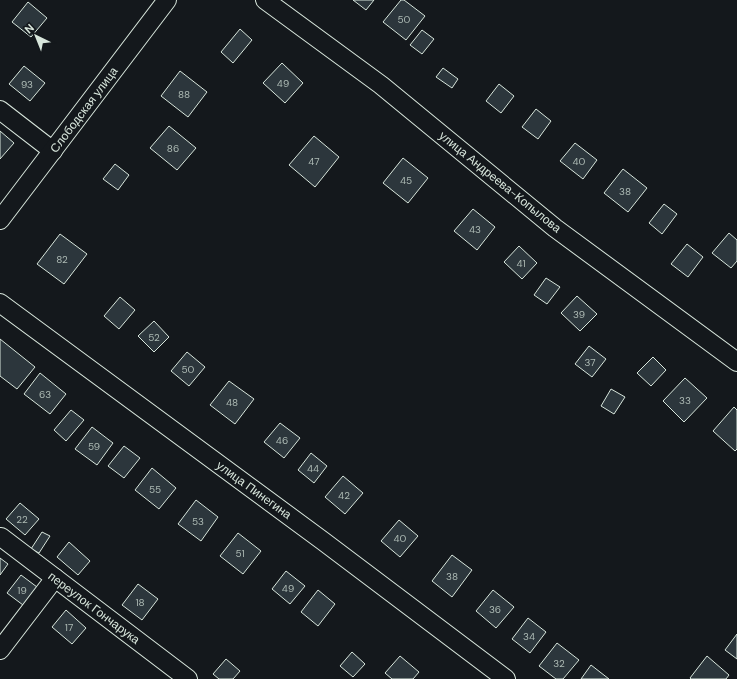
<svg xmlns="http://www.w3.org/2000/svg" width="737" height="679" font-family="'DM Sans',sans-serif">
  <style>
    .building { fill: #2c363c; stroke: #d8e6dc }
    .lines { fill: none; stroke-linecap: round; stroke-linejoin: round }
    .minor-casing { stroke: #d8e6dc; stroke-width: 20 }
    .minor { stroke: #14181c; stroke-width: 18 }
    .labels { text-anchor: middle; stroke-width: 3; stroke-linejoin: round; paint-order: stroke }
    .number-label { font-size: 10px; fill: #adbab4 }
    .street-label { font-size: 12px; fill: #d8e6dc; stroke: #14181c }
  </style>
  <rect width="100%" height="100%" fill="#14181c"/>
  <g class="building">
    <polygon points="353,0 374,0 366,10"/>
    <polygon points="401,0 404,0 425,16 406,40 383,22"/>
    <polygon points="28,2 47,18 31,37 12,22"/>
    <polygon points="240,29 252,40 233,63 221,52"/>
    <polygon points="422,30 434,39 422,54 410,45"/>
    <polygon points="282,63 303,83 285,103 263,83"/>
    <polygon points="24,66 45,83 30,101 9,84"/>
    <polygon points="443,68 458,79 452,88 436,77"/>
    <polygon points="180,71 207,92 188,117 161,96"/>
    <polygon points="499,84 514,96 501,113 486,101"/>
    <polygon points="536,109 551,121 538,139 522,127"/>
    <polygon points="169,126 196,148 177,170 150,148"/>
    <polygon points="0,131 14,143 0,159"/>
    <polygon points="314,136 339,157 315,187 289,165"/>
    <polygon points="575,143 597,160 583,179 560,161"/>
    <polygon points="403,158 428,178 408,203 383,183"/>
    <polygon points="115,164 129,175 118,190 103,179"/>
    <polygon points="623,169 647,188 628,212 604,193"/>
    <polygon points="664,204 677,214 662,234 649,223"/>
    <polygon points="473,209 495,227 477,250 454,231"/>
    <polygon points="729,233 737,240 737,261 731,268 712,253"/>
    <polygon points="60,234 87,254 64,284 37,264"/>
    <polygon points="687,244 703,257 688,277 671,264"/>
    <polygon points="519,246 537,263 522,279 504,262"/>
    <polygon points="546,278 560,287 547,304 534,295"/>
    <polygon points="577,296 597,314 580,331 561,313"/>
    <polygon points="120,297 135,310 119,329 104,316"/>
    <polygon points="154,321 169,337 154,352 138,336"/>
    <polygon points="0,339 35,367 17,389 0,376"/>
    <polygon points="589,346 606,359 592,377 575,364"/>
    <polygon points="187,352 205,367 189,386 171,371"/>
    <polygon points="653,357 666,370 651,386 637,373"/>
    <polygon points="40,373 66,394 50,414 24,394"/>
    <polygon points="685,378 707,398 684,422 663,401"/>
    <polygon points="229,381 254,399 235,424 210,405"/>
    <polygon points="611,389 625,397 614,414 601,406"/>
    <polygon points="734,407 737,410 737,449 735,451 713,431"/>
    <polygon points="71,410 84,420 66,441 54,430"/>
    <polygon points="280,423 300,438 284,458 264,442"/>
    <polygon points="92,427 113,443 97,465 75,449"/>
    <polygon points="124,446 140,458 124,478 108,466"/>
    <polygon points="311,453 327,466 314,483 298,470"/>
    <polygon points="152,468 176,488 159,509 135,490"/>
    <polygon points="343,476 363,493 345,514 325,497"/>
    <polygon points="196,500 218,517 201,541 178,524"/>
    <polygon points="20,503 39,519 25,535 6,519"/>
    <polygon points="399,520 418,536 400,557 381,541"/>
    <polygon points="42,532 50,536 39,553 31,549"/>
    <polygon points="238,533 261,551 243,574 220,556"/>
    <polygon points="69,542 90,561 78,575 57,557"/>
    <polygon points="452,555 472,570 452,597 432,581"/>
    <polygon points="0,558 8,564 0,575"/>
    <polygon points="286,571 305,586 290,604 272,589"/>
    <polygon points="21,575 37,587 23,605 7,593"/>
    <polygon points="138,584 158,599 142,620 122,605"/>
    <polygon points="318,590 335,604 318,626 301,612"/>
    <polygon points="493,590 514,607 496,628 476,611"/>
    <polygon points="66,610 86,628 72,644 52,627"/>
    <polygon points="528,618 546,632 530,653 512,639"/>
    <polygon points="737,634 737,659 725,650"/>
    <polygon points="557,643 579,660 563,679 556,679 539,666"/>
    <polygon points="352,652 365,664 353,677 340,666"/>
    <polygon points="400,656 419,672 413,679 392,679 385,673"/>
    <polygon points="707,656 729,675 726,679 691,679 690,678"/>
    <polygon points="226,659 240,671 233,679 219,679 213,674"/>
    <polygon points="591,665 609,679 581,679"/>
  </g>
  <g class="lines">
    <defs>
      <g id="minor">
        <polyline points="265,0 381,85 555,228 737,362"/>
        <polyline points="0,110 53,151"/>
        <polyline points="0,220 167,0"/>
        <polyline points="0,303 323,541 506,679"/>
        <polyline points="1,537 188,679"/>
        <polyline points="0,650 55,578"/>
      </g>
    </defs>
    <use href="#minor" class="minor-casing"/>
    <use href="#minor" class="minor"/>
  </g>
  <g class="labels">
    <g class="number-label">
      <text x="404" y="23">50</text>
      <text x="283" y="87">49</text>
      <text x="27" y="88">93</text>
      <text x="184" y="98">88</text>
      <text x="173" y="152">86</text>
      <text x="314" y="165">47</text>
      <text x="579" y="165">40</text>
      <text x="406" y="184">45</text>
      <text x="625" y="195">38</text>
      <text x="475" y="233">43</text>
      <text x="62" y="263">82</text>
      <text x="521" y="267">41</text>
      <text x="579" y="318">39</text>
      <text x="154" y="341">52</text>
      <text x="590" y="366">37</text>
      <text x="188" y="373">50</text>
      <text x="45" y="398">63</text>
      <text x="685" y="404">33</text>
      <text x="232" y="406">48</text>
      <text x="282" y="444">46</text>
      <text x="94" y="450">59</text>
      <text x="313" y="472">44</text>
      <text x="155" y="493">55</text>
      <text x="344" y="499">42</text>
      <text x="22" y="523">22</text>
      <text x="198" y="525">53</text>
      <text x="400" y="542">40</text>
      <text x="240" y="557">51</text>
      <text x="452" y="580">38</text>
      <text x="288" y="592">49</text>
      <text x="22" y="594">19</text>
      <text x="140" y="606">18</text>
      <text x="495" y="613">36</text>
      <text x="69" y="631">17</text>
      <text x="529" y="640">34</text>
      <text x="559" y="667">32</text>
    </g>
    <g class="street-label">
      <text transform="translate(84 110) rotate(-53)" y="4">Слободская улица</text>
      <text transform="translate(500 182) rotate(39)" y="4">улица Андреева-Копылова</text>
      <text transform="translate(254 490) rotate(36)" y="4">улица Пинегина</text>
      <text transform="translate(94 608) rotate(37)" y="4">переулок Гончарука</text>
    </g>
  </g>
  <g transform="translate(36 36) rotate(317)" stroke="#14181c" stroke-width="3" paint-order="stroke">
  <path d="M0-3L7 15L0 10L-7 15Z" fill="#d8e6dc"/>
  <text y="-6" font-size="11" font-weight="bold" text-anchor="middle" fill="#d8e6dc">N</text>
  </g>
</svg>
